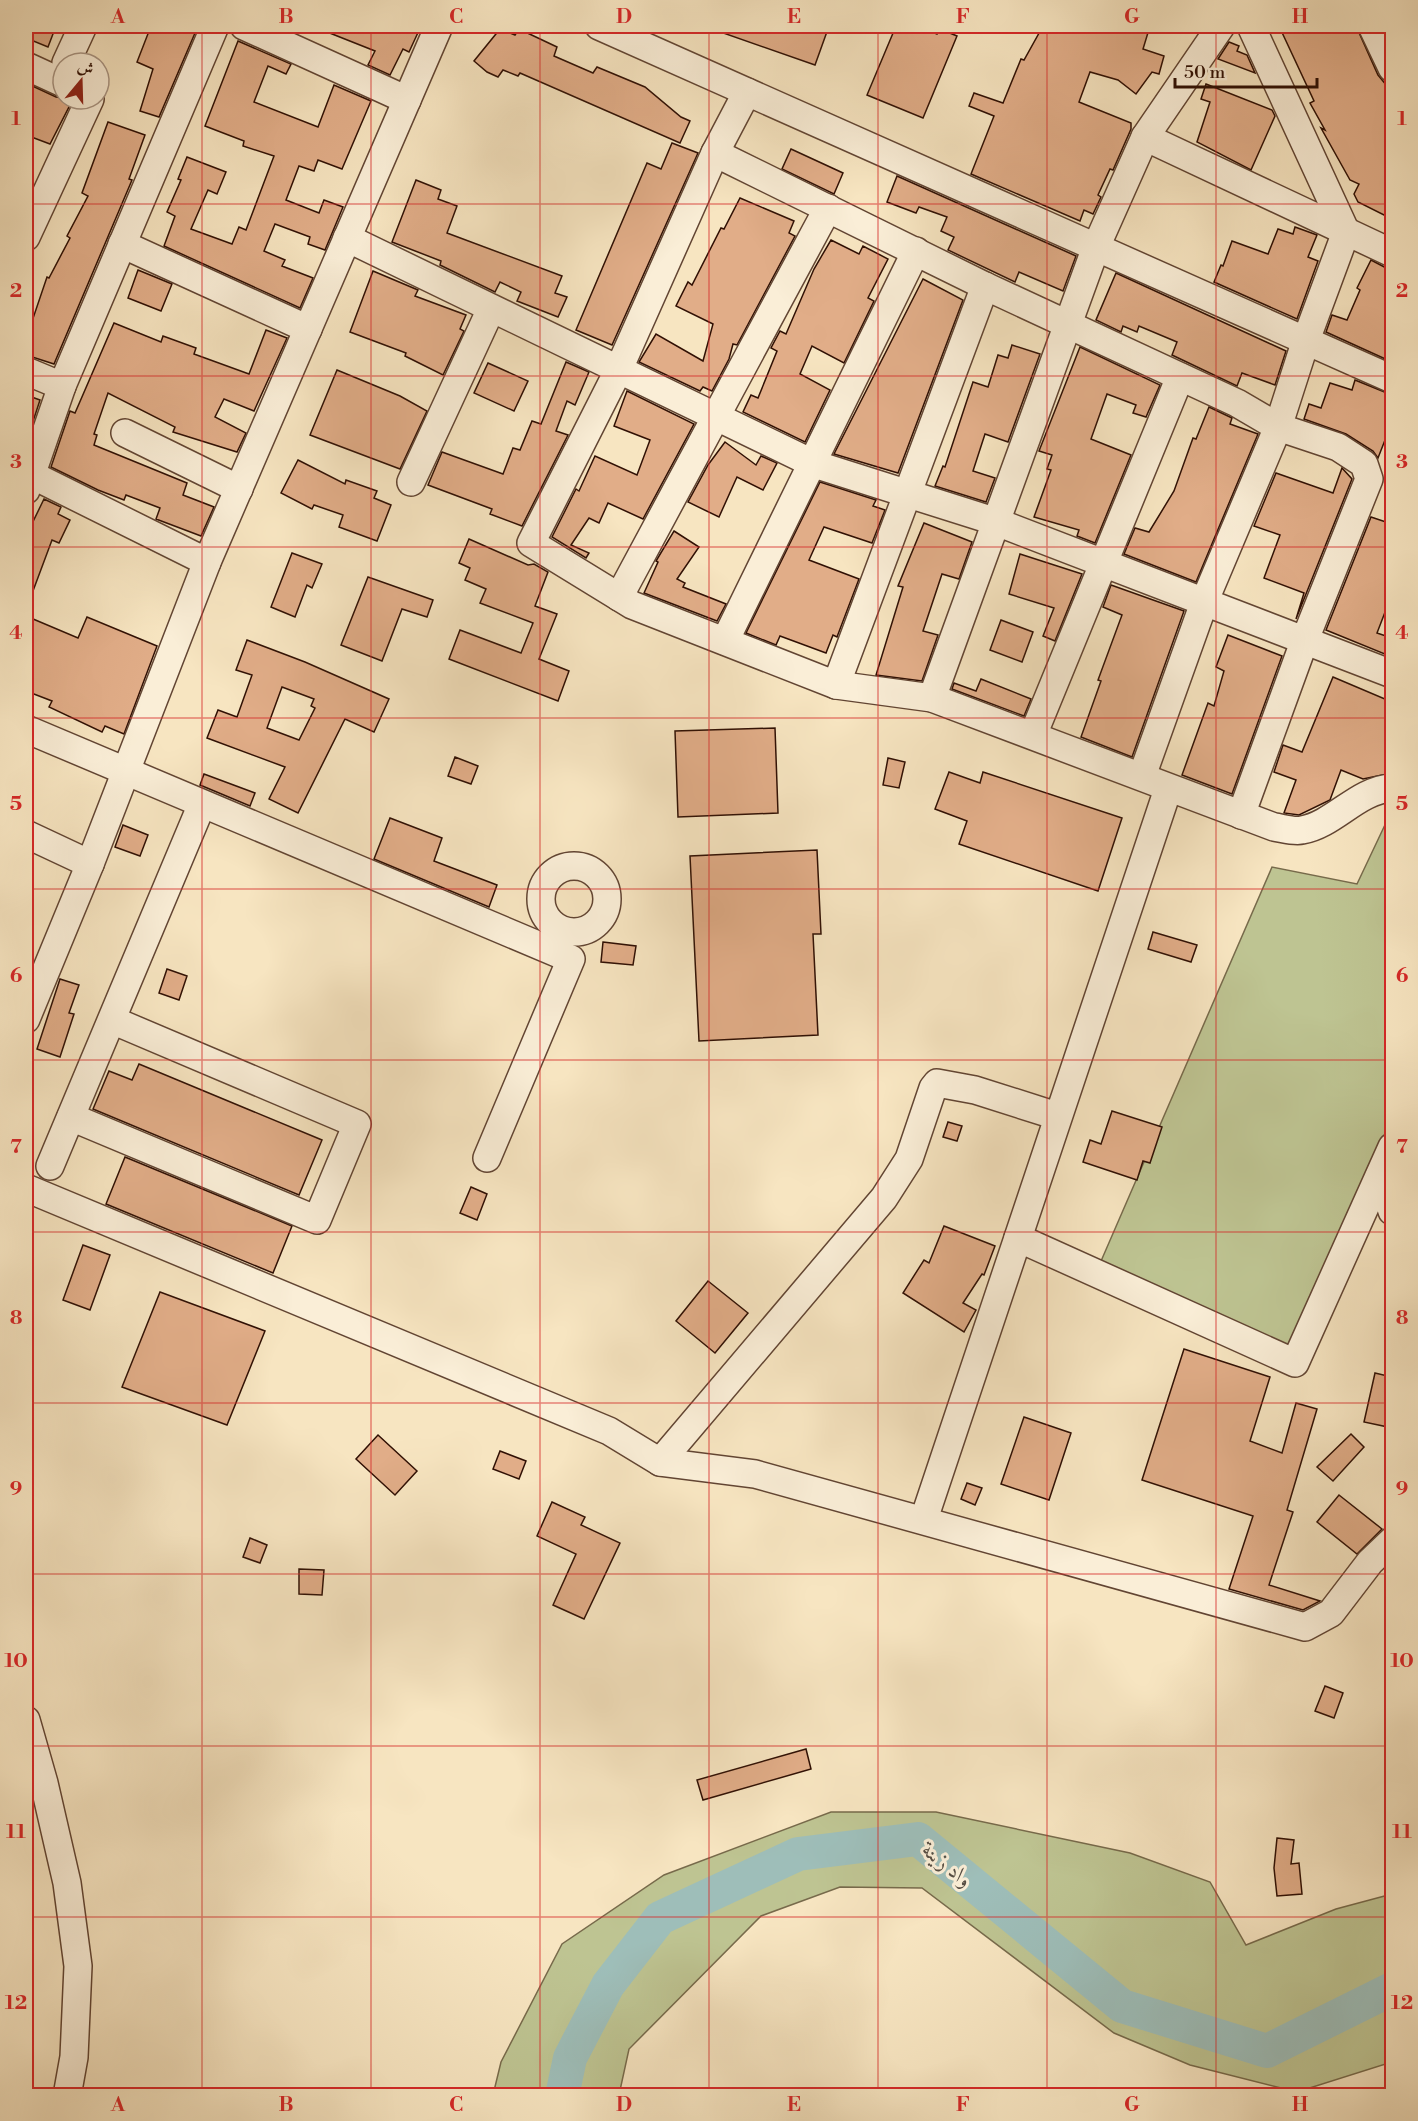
<svg xmlns="http://www.w3.org/2000/svg" width="1418" height="2121" font-family="'Libre Bodoni',Amiri,serif">
  <style>
    .green { fill: #bec492; stroke: #776a4b; stroke-width: 1.5 }
    .lines { fill: none; stroke-linecap: round; stroke-linejoin: round }
    .river { stroke: #9ebeb9; stroke-width: 34 }
    .building { fill: #e1ad88; stroke: #301004; stroke-width: 1.5; fill-rule: evenodd }
    .minor-casing { stroke: #624533; stroke-width: 30 }
    .minor { stroke: #faeed7; stroke-width: 27 }
    .grid { fill: none; stroke: #d62828; stroke-width: 1.5; stroke-opacity: 0.55 }
    .labels { text-anchor: middle; stroke-width: 6; stroke-linejoin: round; paint-order: stroke }
    .water-label { font-size: 22px; font-style: italic; fill: #564d43; stroke: #faeed7 }
    .neatline { fill: none; stroke: #d62828; stroke-width: 2 }
    .grid-label { font-size: 20px; text-anchor: middle; font-weight: bold; fill: #d62828 }
  </style>
  <rect width="100%" height="100%" fill="#f7e5c1"/>
  <filter id="stains"><feTurbulence type="fractalNoise" baseFrequency=".00333" numOctaves="4"/><feColorMatrix values="0 0 0 0 .2 0 0 0 0 .09 0 0 0 0 .02 0 0 0 .5 -.17"/></filter>
  <radialGradient id="worn" r=".72"><stop offset=".6" stop-color="#630" stop-opacity="0"/><stop offset="1" stop-color="#630" stop-opacity=".3"/></radialGradient>
  <g class="green">
    <polygon points="1392,810 1392,1135 1296,1351 1098,1268 1272,867 1357,884"/>
    <polygon points="831,1812 936,1812 1130,1853 1210,1882 1246,1945 1336,1909 1392,1894 1392,2062 1297,2092 1190,2065 1114,2033 922,1888 840,1887 761,1916 629,2049 619,2095 493,2095 501,2062 562,1944 664,1875"/>
  </g>
  <g class="lines">
    <polyline class="river" points="562,2096 570,2058 608,1985 660,1918 798,1854 918,1839 1122,2006 1267,2051 1392,1989"/>
  </g>
  <g class="building">
    <polygon points="26,26 56,26 48,47 26,38"/>
    <polygon points="151,26 198,26 159,117 140,111 153,69 137,62"/>
    <polygon points="312,26 421,26 409,52 403,49 390,75 368,65 375,51"/>
    <polygon points="709,26 829,26 815,65 709,28"/>
    <polygon points="896,26 918,26 937,34 940,29 957,36 923,118 867,95"/>
    <polygon points="1043,26 1150,26 1143,49 1164,56 1159,74 1152,72 1136,94 1118,80 1090,72 1079,102 1131,123 1131,129 1113,170 1110,169 1098,195 1101,197 1093,214 1084,210 1080,221 971,174 994,116 969,106 974,93 1003,103 1021,59 1024,60"/>
    <polygon points="1279,26 1356,26 1378,75 1392,92 1392,219 1358,202 1354,194 1359,184 1350,180 1321,128 1325,130 1310,103 1314,101"/>
    <polygon points="500,29 515,35 519,29 557,47 554,56 593,73 597,67 645,87 681,117 690,121 680,143 520,73 518,76 503,70 498,77 487,72 474,61"/>
    <polygon points="238,41 291,64 286,74 268,66 254,102 318,127 334,85 371,101 342,169 318,160 314,171 299,166 286,200 319,213 324,200 343,207 325,250 308,244 310,237 275,224 264,251 285,260 282,266 313,278 300,308 164,246 175,216 167,212 181,180 178,179 187,157 226,172 217,194 208,190 191,229 232,244 239,227 246,230 274,156 243,146 244,141 205,126"/>
    <polygon points="1229,42 1239,46 1237,51 1247,55 1255,73 1218,59"/>
    <polygon points="26,83 56,97 73,99 50,144 26,135"/>
    <polygon points="1206,84 1272,110 1275,116 1251,170 1197,142 1210,102 1201,99"/>
    <polygon points="108,122 145,135 129,179 132,180 54,364 26,355 26,339 47,277 49,278 70,238 67,236 88,196 82,193"/>
    <polygon points="672,143 698,153 612,345 576,330 647,163 661,169"/>
    <polygon points="791,149 843,173 834,194 782,169"/>
    <polygon points="897,176 1076,256 1063,291 1019,272 1015,282 948,250 954,237 941,231 947,217 919,207 916,213 887,202"/>
    <polygon points="416,180 441,190 438,199 457,206 447,233 562,276 555,293 567,297 558,317 517,301 521,292 500,282 495,292 440,265 441,261 392,242"/>
    <polygon points="740,198 794,221 789,233 795,236 737,345 733,344 729,359 712,391 703,387 700,391 639,362 656,334 703,361 713,324 676,306 688,282 692,285 721,228 724,229"/>
    <polygon points="1295,227 1317,235 1308,257 1318,261 1297,319 1214,282 1221,265 1223,266 1232,241 1268,254 1278,229 1293,234"/>
    <polygon points="831,240 859,254 863,246 888,259 868,298 874,301 844,363 812,346 800,374 830,390 805,442 743,412 751,395 758,398 777,351 771,348 780,331 786,334 814,269"/>
    <polygon points="1371,260 1392,271 1392,362 1326,332 1332,315 1347,320 1360,290 1357,288"/>
    <polygon points="138,270 172,284 161,311 128,298"/>
    <polygon points="373,271 418,290 415,296 466,315 460,329 464,331 443,375 405,356 406,353 350,332"/>
    <polygon points="1116,273 1286,351 1275,385 1242,373 1237,386 1172,355 1177,342 1139,326 1137,332 1123,326 1121,332 1096,320"/>
    <polygon points="923,279 963,300 898,473 834,454"/>
    <polygon points="114,323 161,342 163,336 196,348 194,354 249,374 266,330 287,338 254,411 224,399 215,417 246,433 237,452 173,432 175,427 108,393 94,434 97,435 94,445 187,483 183,495 214,507 201,536 156,519 160,508 126,495 124,500 98,490 51,467 70,411 75,413"/>
    <polygon points="1012,345 1040,354 1008,442 985,434 973,471 995,478 986,502 935,486 943,466 945,467 973,382 988,387 998,355 1008,358"/>
    <polygon points="1080,347 1160,385 1146,417 1133,413 1136,405 1107,394 1091,439 1131,455 1095,543 1077,536 1079,530 1034,517 1051,470 1047,469 1052,455 1039,451"/>
    <polygon points="566,362 589,372 575,405 567,401 556,431 568,435 522,526 490,514 492,509 428,485 442,452 503,474 513,448 520,450 532,421 541,424"/>
    <polygon points="488,363 528,381 514,411 474,393"/>
    <polygon points="337,370 400,396 427,411 400,469 310,435"/>
    <polygon points="1355,380 1392,395 1392,437 1387,435 1378,458 1373,451 1346,434 1304,419 1309,404 1321,408 1330,383 1352,390"/>
    <polygon points="627,391 694,424 643,519 608,503 599,523 589,518 571,545 589,553 586,558 552,537 576,489 579,491 595,456 637,475 650,440 614,426"/>
    <polygon points="26,395 40,400 26,443"/>
    <polygon points="1209,407 1232,418 1230,424 1258,434 1196,582 1124,554 1135,528 1149,532 1174,491 1193,438 1196,439"/>
    <polygon points="725,442 756,465 761,456 777,463 763,490 737,477 719,517 688,502 708,465"/>
    <polygon points="298,460 345,484 346,480 377,491 374,498 391,505 377,541 339,527 343,515 314,505 312,509 281,493"/>
    <polygon points="1342,468 1352,479 1296,619 1304,593 1264,578 1280,535 1254,526 1276,473 1333,493"/>
    <polygon points="820,482 876,500 873,506 885,510 872,543 824,527 809,560 859,579 837,637 833,635 826,653 780,636 776,645 746,633"/>
    <polygon points="44,499 61,507 58,514 70,520 59,543 52,540 27,607 26,536"/>
    <polygon points="1371,517 1392,524 1392,594 1377,633 1392,638 1392,657 1326,630"/>
    <polygon points="924,523 972,542 959,579 942,574 923,631 938,635 922,681 876,675 903,587 898,586"/>
    <polygon points="674,531 699,547 677,579 685,583 683,587 726,604 717,621 644,593 658,562 656,561"/>
    <polygon points="469,539 528,565 534,564 548,572 535,606 557,614 539,659 569,671 558,701 449,659 460,630 521,653 533,623 480,603 486,589 465,580 470,568 459,563"/>
    <polygon points="292,553 322,564 312,588 307,585 295,617 271,607"/>
    <polygon points="1020,554 1082,574 1055,641 1043,636 1054,608 1009,594"/>
    <polygon points="368,577 433,600 427,617 402,609 382,661 341,645"/>
    <polygon points="1111,585 1184,611 1132,757 1081,737 1101,681 1098,680 1122,615 1103,607"/>
    <polygon points="26,616 78,638 87,617 157,646 124,734 105,726 102,732 49,707 52,701 26,691"/>
    <polygon points="1001,620 1033,632 1022,662 990,650"/>
    <polygon points="1228,635 1282,656 1232,794 1182,775 1208,703 1214,706 1224,671 1216,667"/>
    <path d="M247 640 305 662 389 699 374 732 345 719 298 813 269 799 285 767 207 738 218 710 237 717 252 675 236 670ZM282 687 314 699 311 706 315 708 299 740 267 728Z"/>
    <polygon points="1333,677 1392,702 1392,730 1385,751 1392,754 1392,773 1363,779 1341,770 1330,800 1299,815 1284,813 1296,780 1274,772 1283,745 1302,752"/>
    <polygon points="981,679 1031,699 1024,716 952,689 954,683 976,691"/>
    <polygon points="775,728 778,813 678,817 675,731"/>
    <polygon points="455,757 478,766 471,784 448,776"/>
    <polygon points="888,758 905,762 899,788 883,785"/>
    <polygon points="949,772 980,783 983,772 1122,818 1098,891 959,844 967,821 935,809"/>
    <polygon points="204,774 255,793 250,806 200,785"/>
    <polygon points="390,818 442,838 434,861 497,885 489,907 374,859"/>
    <polygon points="123,825 148,835 140,856 115,847"/>
    <polygon points="817,850 821,934 813,934 818,1035 699,1041 690,856"/>
    <polygon points="1153,932 1197,945 1191,962 1148,949"/>
    <polygon points="603,942 636,946 633,965 601,962"/>
    <polygon points="167,969 187,976 179,1000 159,993"/>
    <polygon points="60,979 79,985 69,1013 74,1014 60,1057 37,1049"/>
    <polygon points="139,1064 322,1140 299,1195 93,1109 109,1071 132,1080"/>
    <polygon points="1112,1111 1162,1127 1150,1163 1143,1161 1137,1180 1083,1162 1090,1140 1101,1144"/>
    <polygon points="948,1122 962,1126 957,1141 943,1137"/>
    <polygon points="125,1157 292,1226 273,1273 106,1204"/>
    <polygon points="471,1187 487,1194 477,1220 460,1213"/>
    <polygon points="944,1226 995,1246 984,1275 982,1274 963,1303 976,1310 964,1332 903,1293 924,1260 929,1263"/>
    <polygon points="83,1245 110,1255 90,1310 63,1300"/>
    <polygon points="708,1281 748,1313 715,1353 676,1321"/>
    <polygon points="160,1292 265,1331 227,1425 122,1387"/>
    <polygon points="1184,1349 1270,1377 1250,1441 1282,1453 1296,1403 1317,1409 1287,1510 1293,1512 1269,1585 1320,1601 1303,1610 1229,1589 1253,1516 1142,1480"/>
    <polygon points="1375,1373 1392,1377 1392,1404 1388,1427 1364,1422"/>
    <polygon points="1024,1417 1071,1433 1049,1500 1001,1484"/>
    <polygon points="1351,1434 1364,1447 1333,1481 1317,1467"/>
    <polygon points="378,1435 417,1471 395,1495 356,1459"/>
    <polygon points="500,1451 526,1461 519,1479 493,1469"/>
    <polygon points="967,1483 982,1488 975,1505 961,1499"/>
    <polygon points="1339,1495 1382,1529 1357,1554 1317,1522"/>
    <polygon points="552,1502 585,1517 581,1525 620,1543 584,1619 553,1605 576,1554 537,1536"/>
    <polygon points="250,1538 267,1545 260,1563 243,1557"/>
    <polygon points="299,1569 324,1570 322,1595 299,1594"/>
    <polygon points="1325,1686 1343,1693 1334,1718 1315,1711"/>
    <polygon points="806,1749 811,1769 703,1800 697,1780"/>
    <polygon points="1277,1838 1294,1840 1291,1864 1299,1863 1302,1894 1277,1896 1274,1868"/>
  </g>
  <g class="lines">
    <defs>
      <g id="minor">
        <polyline points="244,26 407,100"/>
        <polyline points="599,26 1392,379"/>
        <polyline points="1372,26 1392,68"/>
        <polyline points="66,63 83,26"/>
        <polyline points="26,66 63,83"/>
        <path d="M747 92 715 153 618 371 531 543 632 605 836 685 932 698 1274 827C1282 828 1294 832 1302 830 1335 824 1357 790 1392 788"/>
        <polyline points="1145,137 1392,253"/>
        <polyline points="715,153 985,286 1237,403 1278,427 1338,447 1364,464 1369,479 1304,642 1241,815"/>
        <polyline points="26,237 90,99"/>
        <polyline points="347,238 814,464 994,521 1392,674"/>
        <polyline points="122,244 308,329"/>
        <polyline points="26,371 62,386 215,26"/>
        <polyline points="125,433 239,489"/>
        <polyline points="26,472 207,562"/>
        <polyline points="411,482 491,309"/>
        <polyline points="26,490 62,386"/>
        <polyline points="619,597 828,208"/>
        <polyline points="725,641 916,251"/>
        <polyline points="836,685 985,286"/>
        <polyline points="932,698 1096,247 1145,137 1221,26"/>
        <polyline points="26,729 571,959 487,1158"/>
        <polyline points="1033,735 1180,377"/>
        <polyline points="1142,776 1205,600 1278,427 1306,340 1346,232 1251,26"/>
        <polyline points="26,834 90,864"/>
        <circle cx="574" cy="899" r="33"/>
        <polyline points="26,1019 90,864 207,562 439,26"/>
        <polyline points="71,1117 317,1220 357,1124 112,1020"/>
        <polyline points="50,1166 202,804"/>
        <polyline points="1380,1175 1392,1211"/>
        <polyline points="26,1188 609,1431 660,1462 755,1474 1305,1627 1331,1613 1370,1562 1392,1541"/>
        <polyline points="1018,1238 1295,1363 1392,1147"/>
        <polyline points="660,1462 884,1198 909,1159 933,1088 937,1083 975,1090 1057,1116"/>
        <polyline points="924,1519 1168,789"/>
        <polyline points="26,1720 44,1783 67,1883 78,1966 74,2057 67,2096"/>
      </g>
    </defs>
    <use href="#minor" class="minor-casing"/>
    <use href="#minor" class="minor"/>
  </g>
  <path class="grid" d="M202 26V2096M371 26V2096M540 26V2096M709 26V2096M878 26V2096M1047 26V2096M1216 26V2096M26 204H1392M26 376H1392M26 547H1392M26 718H1392M26 889H1392M26 1060H1392M26 1232H1392M26 1403H1392M26 1574H1392M26 1746H1392M26 1917H1392"/>
  <g class="labels">
    <g class="water-label">
      <text transform="translate(948 1864) rotate(39)" y="8">واد زينة</text>
    </g>
  </g>
  <rect width="1418" height="2121" fill="none" stroke="#f7e5c1" stroke-width="66"/>
  <g transform="translate(81 81) rotate(19)"><circle r="28" fill="#faeed7" stroke="#a99583" stroke-width="1.5"/>
  <path d="M0-4.5L10 22L0 15L-10 22Z" fill="#8f2418"/>
  <text y="-9" font-size="16" font-weight="bold" text-anchor="middle" fill="#301004">ش</text>
  </g>
  <path d="M1175 78v9h142v-9" fill="none" stroke="#301004" stroke-width="3"/>
  <text x="1184" y="78" font-size="18" fill="#301004" stroke="#faeed7" stroke-width="4.5" paint-order="stroke">50 m</text>
  <rect x="33" y="33" width="1352" height="2055" class="neatline"/>
  <g class="grid-label">
    <text x="118" y="23">A</text>
    <text x="286" y="23">B</text>
    <text x="456" y="23">C</text>
    <text x="624" y="23">D</text>
    <text x="794" y="23">E</text>
    <text x="963" y="23">F</text>
    <text x="1132" y="23">G</text>
    <text x="1300" y="23">H</text>
    <text x="16" y="125">1</text>
    <text x="1402" y="125">1</text>
    <text x="16" y="297">2</text>
    <text x="1402" y="297">2</text>
    <text x="16" y="468">3</text>
    <text x="1402" y="468">3</text>
    <text x="16" y="639">4</text>
    <text x="1402" y="639">4</text>
    <text x="16" y="810">5</text>
    <text x="1402" y="810">5</text>
    <text x="16" y="982">6</text>
    <text x="1402" y="982">6</text>
    <text x="16" y="1153">7</text>
    <text x="1402" y="1153">7</text>
    <text x="16" y="1324">8</text>
    <text x="1402" y="1324">8</text>
    <text x="16" y="1495">9</text>
    <text x="1402" y="1495">9</text>
    <text x="16" y="1667">10</text>
    <text x="1402" y="1667">10</text>
    <text x="16" y="1838">11</text>
    <text x="1402" y="1838">11</text>
    <text x="16" y="2009">12</text>
    <text x="1402" y="2009">12</text>
    <text x="118" y="2111">A</text>
    <text x="286" y="2111">B</text>
    <text x="456" y="2111">C</text>
    <text x="624" y="2111">D</text>
    <text x="794" y="2111">E</text>
    <text x="963" y="2111">F</text>
    <text x="1132" y="2111">G</text>
    <text x="1300" y="2111">H</text>
  </g>
  <rect width="100%" height="100%" filter="url(#stains)"/>
  <rect width="100%" height="100%" fill="url(#worn)"/>
</svg>
